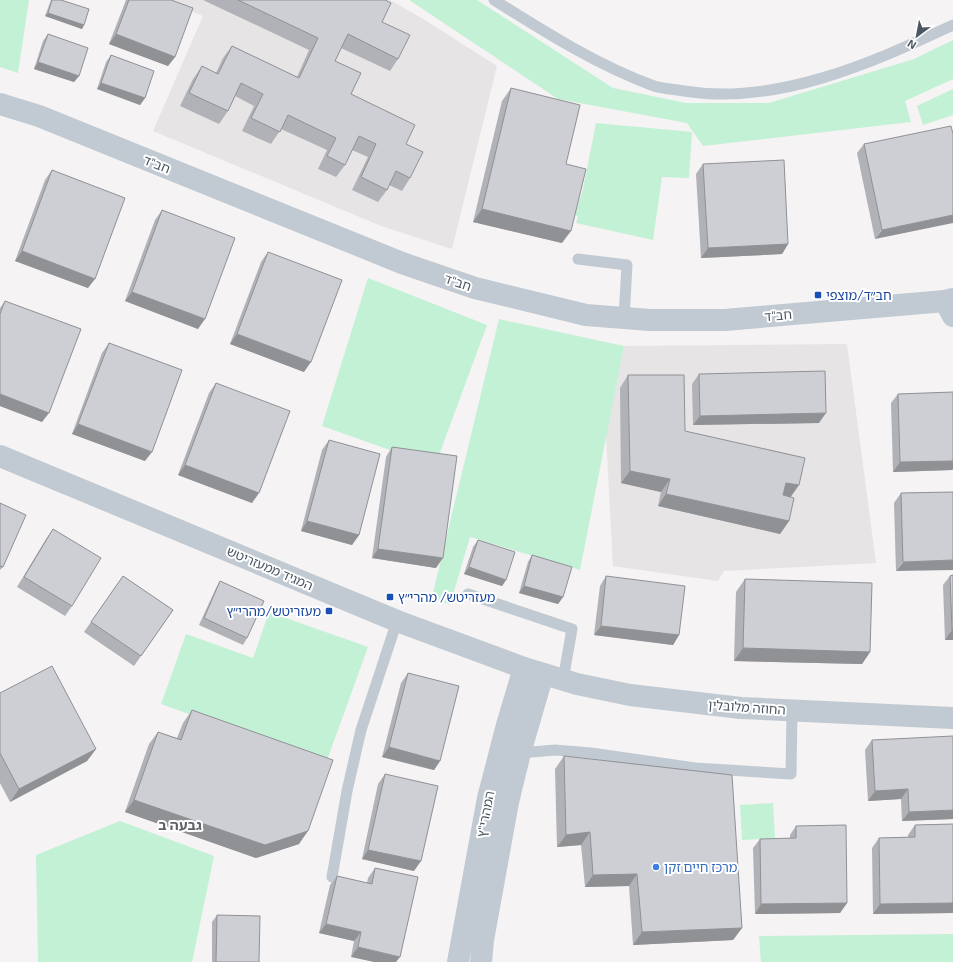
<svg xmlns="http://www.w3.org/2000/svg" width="953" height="962" font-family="'Exo 2','Noto Sans Hebrew',sans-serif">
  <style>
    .education { fill: #e6e4e5 }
    .green { fill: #c3f1d5 }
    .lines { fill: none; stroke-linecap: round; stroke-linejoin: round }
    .service { stroke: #c1cad2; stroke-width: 11 }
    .minor { stroke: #c1cad2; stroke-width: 22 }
    .tertiary { stroke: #c1cad2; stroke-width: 22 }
    .wall { fill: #b0b2b7 }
    .shaded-wall { fill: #909195 }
    .building { fill: #cdcfd5; stroke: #909195 }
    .transit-dot { fill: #1a4fb4; stroke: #fff; stroke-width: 1.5 }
    .shop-dot { fill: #3f7fe0; stroke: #fff; stroke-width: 1.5 }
    .labels { text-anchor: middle; stroke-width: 4; stroke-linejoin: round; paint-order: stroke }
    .street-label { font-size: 13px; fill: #4a5661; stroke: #fff }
    .transit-label { font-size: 13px; fill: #164399; stroke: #fff; text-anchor: start }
    .shop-label { font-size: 13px; fill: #366cbe; stroke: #fff; text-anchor: start }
    .neighbourhood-label { font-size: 14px; font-weight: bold; fill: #5f6368; stroke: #fff }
  </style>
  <rect width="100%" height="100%" fill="#f5f3f3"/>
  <g class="education">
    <polygon points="166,0 390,0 425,20 497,66 452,249 381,226 153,131 203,16"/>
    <polygon points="847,344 876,563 724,571 718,581 613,566 606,435 624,346"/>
  </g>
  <g class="green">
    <polygon points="0,0 29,0 18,73 0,67"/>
    <polygon points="409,0 477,0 613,88 686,103 769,103 914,59 953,40 953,79 905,101 911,122 703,146 687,123 558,99"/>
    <polygon points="953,89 953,115 923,125 917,106"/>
    <polygon points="596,123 692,132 689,178 662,177 653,240 576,223 578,216 575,215 583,189"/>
    <polygon points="368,278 487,325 435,466 322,426"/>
    <polygon points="499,319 624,346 580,570 470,537 450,605 432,597"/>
    <polygon points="269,612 368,647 326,763 161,704 186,634 253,658"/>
    <polygon points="773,803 775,838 742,840 740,805"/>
    <polygon points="120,821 214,856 192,962 38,962 36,855"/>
    <polygon points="953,934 953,962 761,962 759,936"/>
  </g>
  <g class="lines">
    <g class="service">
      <path d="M494 0C545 32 597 65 654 86 663 89 674 89 684 91 776 106 872 63 953 25"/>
      <polyline points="578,259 627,265 624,318"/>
      <polyline points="468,594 572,629 563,680"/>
      <polyline points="520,753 555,750 591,753 695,768 791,774 792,710"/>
      <polyline points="332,877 347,791 361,730 397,621"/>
    </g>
    <polyline class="minor" points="945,301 953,316"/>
    <g class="tertiary">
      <polyline points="0,104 39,116 402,263 475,288 586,315 650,320 725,320 945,301 953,299"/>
      <polyline points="0,456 397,621 524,668 577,684 630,695 741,708 953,718"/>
      <polyline points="458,962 488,798 507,725 524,668"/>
      <polyline points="481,962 483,940 508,802 520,753 543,674"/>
    </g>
  </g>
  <g class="wall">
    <polygon points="51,0 61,0 84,25 82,29 45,16"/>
    <polygon points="126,0 171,0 175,57 168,66 109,44"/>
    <polygon points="203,0 385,0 382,22 398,59 390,71 341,48 335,61 351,94 406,144 410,178 402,191 389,185 387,190 378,202 352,190 368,157 352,150 345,165 336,177 318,169 327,150 281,129 271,144 242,131 254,106 235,96 228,111 219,124 180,106 193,79 202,66 216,73 223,58 232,46 297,77 309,50"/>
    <polygon points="48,34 79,76 74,82 34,69 43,41"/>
    <polygon points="111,55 145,98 140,105 97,89 106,62"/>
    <polygon points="511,88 566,164 562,243 473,222 502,101"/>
    <polygon points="953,134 875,239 857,153 864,144"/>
    <polygon points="703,164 788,244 782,254 701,258 696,174"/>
    <polygon points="52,170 88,288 15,261 45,180"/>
    <polygon points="162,210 198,329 125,301 155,220"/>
    <polygon points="268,252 304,372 230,344 261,262"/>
    <polygon points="5,301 42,422 0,406 0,308"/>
    <polygon points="109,343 145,461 72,434 102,353"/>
    <polygon points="699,374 819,423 693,425 692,384"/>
    <polygon points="628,375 685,431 791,497 789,521 780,534 658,506 661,492 621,483 620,388"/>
    <polygon points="216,383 252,503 178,475 209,393"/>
    <polygon points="953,392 953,469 952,470 893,472 891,403 898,394"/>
    <polygon points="329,440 359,535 352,545 301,531 322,450"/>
    <polygon points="392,447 436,568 372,558 386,457"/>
    <polygon points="953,492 896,571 894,503 901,493"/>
    <polygon points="0,503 3,567 0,570"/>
    <polygon points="53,529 72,606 65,616 17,587 46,539"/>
    <polygon points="478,540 506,580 502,586 464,574 473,547"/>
    <polygon points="532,555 563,597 558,604 519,593 528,562"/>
    <polygon points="953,575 953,640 945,640 943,585 950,576"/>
    <polygon points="123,576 173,610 134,666 84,632"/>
    <polygon points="606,576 679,635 673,645 594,635 600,586"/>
    <polygon points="745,579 870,652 862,664 734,661 736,592"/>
    <polygon points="220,581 247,638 243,645 199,625 216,588"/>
    <polygon points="408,673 440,761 434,770 382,757 401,683"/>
    <polygon points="0,693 96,749 87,761 10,802 0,783"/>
    <polygon points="192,710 299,844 256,858 125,812 149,744 158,732 177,738 183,723"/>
    <polygon points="872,740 953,819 902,821 901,799 868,801 865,750"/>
    <polygon points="564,756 742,928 733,940 633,945 629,886 585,887 581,845 557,847 555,769"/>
    <polygon points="385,774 414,871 362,859 378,784"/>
    <polygon points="953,824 953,913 873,914 872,848 879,838 908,837 908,835 915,825"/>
    <polygon points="796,826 847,903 840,913 755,914 753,848 760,839 790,838 790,835"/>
    <polygon points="375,868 418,877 351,957 354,941 319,933 330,885 337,876 367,883 368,878"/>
    <polygon points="217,915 259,962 212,962 212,922"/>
  </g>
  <g class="shaded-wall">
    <polygon points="48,13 84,25 82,29 45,16"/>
    <polygon points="116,34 175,57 168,66 109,44"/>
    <polygon points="38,62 79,76 74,82 34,69"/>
    <polygon points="101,83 145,98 140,105 97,89"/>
    <polygon points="482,209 571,231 562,243 473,222"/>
    <polygon points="953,215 953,223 875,239 882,230"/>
    <polygon points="788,244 782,254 701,258 708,248"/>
    <polygon points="22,251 95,279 88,288 15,261"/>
    <polygon points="132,292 205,319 198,329 125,301"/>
    <polygon points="237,334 311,362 304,372 230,344"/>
    <polygon points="0,394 49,413 42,422 0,406"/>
    <polygon points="826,413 819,423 693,425 700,416"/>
    <polygon points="78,424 152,452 145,461 72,434"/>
    <polygon points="953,461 953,469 952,470 893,472 900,462"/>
    <polygon points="185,465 259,493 252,503 178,475"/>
    <polygon points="630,471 670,479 661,492 621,483"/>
    <polygon points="786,483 799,485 790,498 777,495"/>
    <polygon points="666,494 789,521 780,534 658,506"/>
    <polygon points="307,521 359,535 352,545 301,531"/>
    <polygon points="378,549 443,558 436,568 372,558"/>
    <polygon points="953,560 953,570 896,571 903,562"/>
    <polygon points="469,567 506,580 502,586 464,574"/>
    <polygon points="524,586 563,597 558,604 519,593"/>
    <polygon points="601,626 679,635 673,645 594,635"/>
    <polygon points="952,630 953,630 953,640 945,640"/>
    <polygon points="743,648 870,652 862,664 734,661"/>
    <polygon points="389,747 440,761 434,770 382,757"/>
    <polygon points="96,749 87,761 10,802 19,789"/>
    <polygon points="908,789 901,799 868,801 875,791"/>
    <polygon points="134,800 308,831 299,844 256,858 125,812"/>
    <polygon points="953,810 953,819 902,821 909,812"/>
    <polygon points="590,832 581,845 557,847 566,835"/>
    <polygon points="368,850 421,861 414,871 362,859"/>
    <polygon points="637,874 629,886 585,887 593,875"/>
    <polygon points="847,903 840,913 755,914 761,904"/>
    <polygon points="953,903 953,913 873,914 880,904"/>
    <polygon points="326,924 361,932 354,941 319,933"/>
    <polygon points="742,928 733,940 633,945 642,932"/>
    <polygon points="358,947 400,957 396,962 374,962 351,957"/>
  </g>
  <g class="building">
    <polygon points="52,0 61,0 89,9 84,25 48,13"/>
    <polygon points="129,0 171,0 193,8 175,57 116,34"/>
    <polygon points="238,0 385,0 391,3 382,22 410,35 398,59 348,34 335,61 361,73 351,94 415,125 406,144 423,152 410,178 396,171 387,190 361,177 376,144 359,136 345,165 327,156 336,138 288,115 280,132 251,118 263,94 241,83 228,111 189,93 202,66 218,74 232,46 299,78 318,38"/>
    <polygon points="48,34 88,48 79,76 38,62"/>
    <polygon points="111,55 154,71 145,98 101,83"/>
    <polygon points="511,88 580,105 566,164 586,169 571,231 482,209"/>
    <polygon points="951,126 953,134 953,215 882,230 864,144"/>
    <polygon points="784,160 788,244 708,248 703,164"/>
    <polygon points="52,170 125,198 95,279 22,251"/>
    <polygon points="162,210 235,238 205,319 132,292"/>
    <polygon points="268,252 342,280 311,362 237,334"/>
    <polygon points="5,301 81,329 49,413 0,394 0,314"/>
    <polygon points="109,343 182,370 152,452 78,424"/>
    <polygon points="825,371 826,413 700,416 699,374"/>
    <polygon points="628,375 684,375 685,431 805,458 799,485 786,483 783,495 794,498 789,521 666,494 670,479 630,471"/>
    <polygon points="216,383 290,411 259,493 185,465"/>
    <polygon points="953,392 953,461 900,462 898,394"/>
    <polygon points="329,440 380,454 359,535 307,521"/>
    <polygon points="392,447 457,456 443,558 378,549"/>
    <polygon points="953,492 953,560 903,562 901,493"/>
    <polygon points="0,503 26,515 3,567 0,566"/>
    <polygon points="53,529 101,558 72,606 24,577"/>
    <polygon points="478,540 515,552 506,580 469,567"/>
    <polygon points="532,555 572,567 563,597 524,586"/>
    <polygon points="953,575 953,630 952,630 950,576"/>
    <polygon points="123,576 173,610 141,656 91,622"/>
    <polygon points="606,576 685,586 679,635 601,626"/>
    <polygon points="745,579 872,583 870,652 743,648"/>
    <polygon points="220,581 264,601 247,638 204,618"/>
    <polygon points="52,666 96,749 19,789 0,753 0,693"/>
    <polygon points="408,673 459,686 440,761 389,747"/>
    <polygon points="192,710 333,760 308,831 265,845 134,800 158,732 181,740"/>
    <polygon points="953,736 953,810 909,812 908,789 875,791 872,740"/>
    <polygon points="564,756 732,775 742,928 642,932 637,874 593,875 590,832 566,835"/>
    <polygon points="385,774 438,786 421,861 368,850"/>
    <polygon points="953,824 953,903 880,904 879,838 915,837 915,825"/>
    <polygon points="846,825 847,903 761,904 760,839 796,838 796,826"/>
    <polygon points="375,868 418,877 400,957 358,947 361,932 326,924 337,876 372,884"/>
    <polygon points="217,915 260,916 259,962 216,962"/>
  </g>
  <g class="transit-dot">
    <rect x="814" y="291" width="8" height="8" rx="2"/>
    <rect x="386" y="593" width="8" height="8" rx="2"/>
    <rect x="325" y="607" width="8" height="8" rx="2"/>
  </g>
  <circle class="shop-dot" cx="656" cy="867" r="4"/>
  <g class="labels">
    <g class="street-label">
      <text transform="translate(157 164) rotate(22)" y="5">חב"ד</text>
      <text transform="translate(458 282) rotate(19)" y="5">חב"ד</text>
      <text transform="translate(778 315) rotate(-5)" y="5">חב"ד</text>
      <text transform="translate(270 568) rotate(23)" y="5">המגיד ממעזריטש</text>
      <text transform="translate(747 707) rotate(4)" y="5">החוזה מלובלין</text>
      <text transform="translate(485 814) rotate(-79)" y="5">המהרי"ץ</text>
    </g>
    <g class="transit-label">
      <text x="826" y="300">חב״ד/מוצפי</text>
      <text x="398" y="602">מעזריטש/ מהרי״ץ</text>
      <text x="321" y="616" text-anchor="end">מעזריטש/מהרי״ץ</text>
    </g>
    <g class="shop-label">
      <text x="664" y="872">מרכז חיים זקן</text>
    </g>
    <g class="neighbourhood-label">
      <text x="180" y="830">גבעה ב</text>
    </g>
  </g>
  <g transform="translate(917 36) rotate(212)" stroke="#ffffff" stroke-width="3" paint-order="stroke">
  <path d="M0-3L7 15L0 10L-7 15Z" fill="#4a5661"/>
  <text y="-6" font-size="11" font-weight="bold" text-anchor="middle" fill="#4a5661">N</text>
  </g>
</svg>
